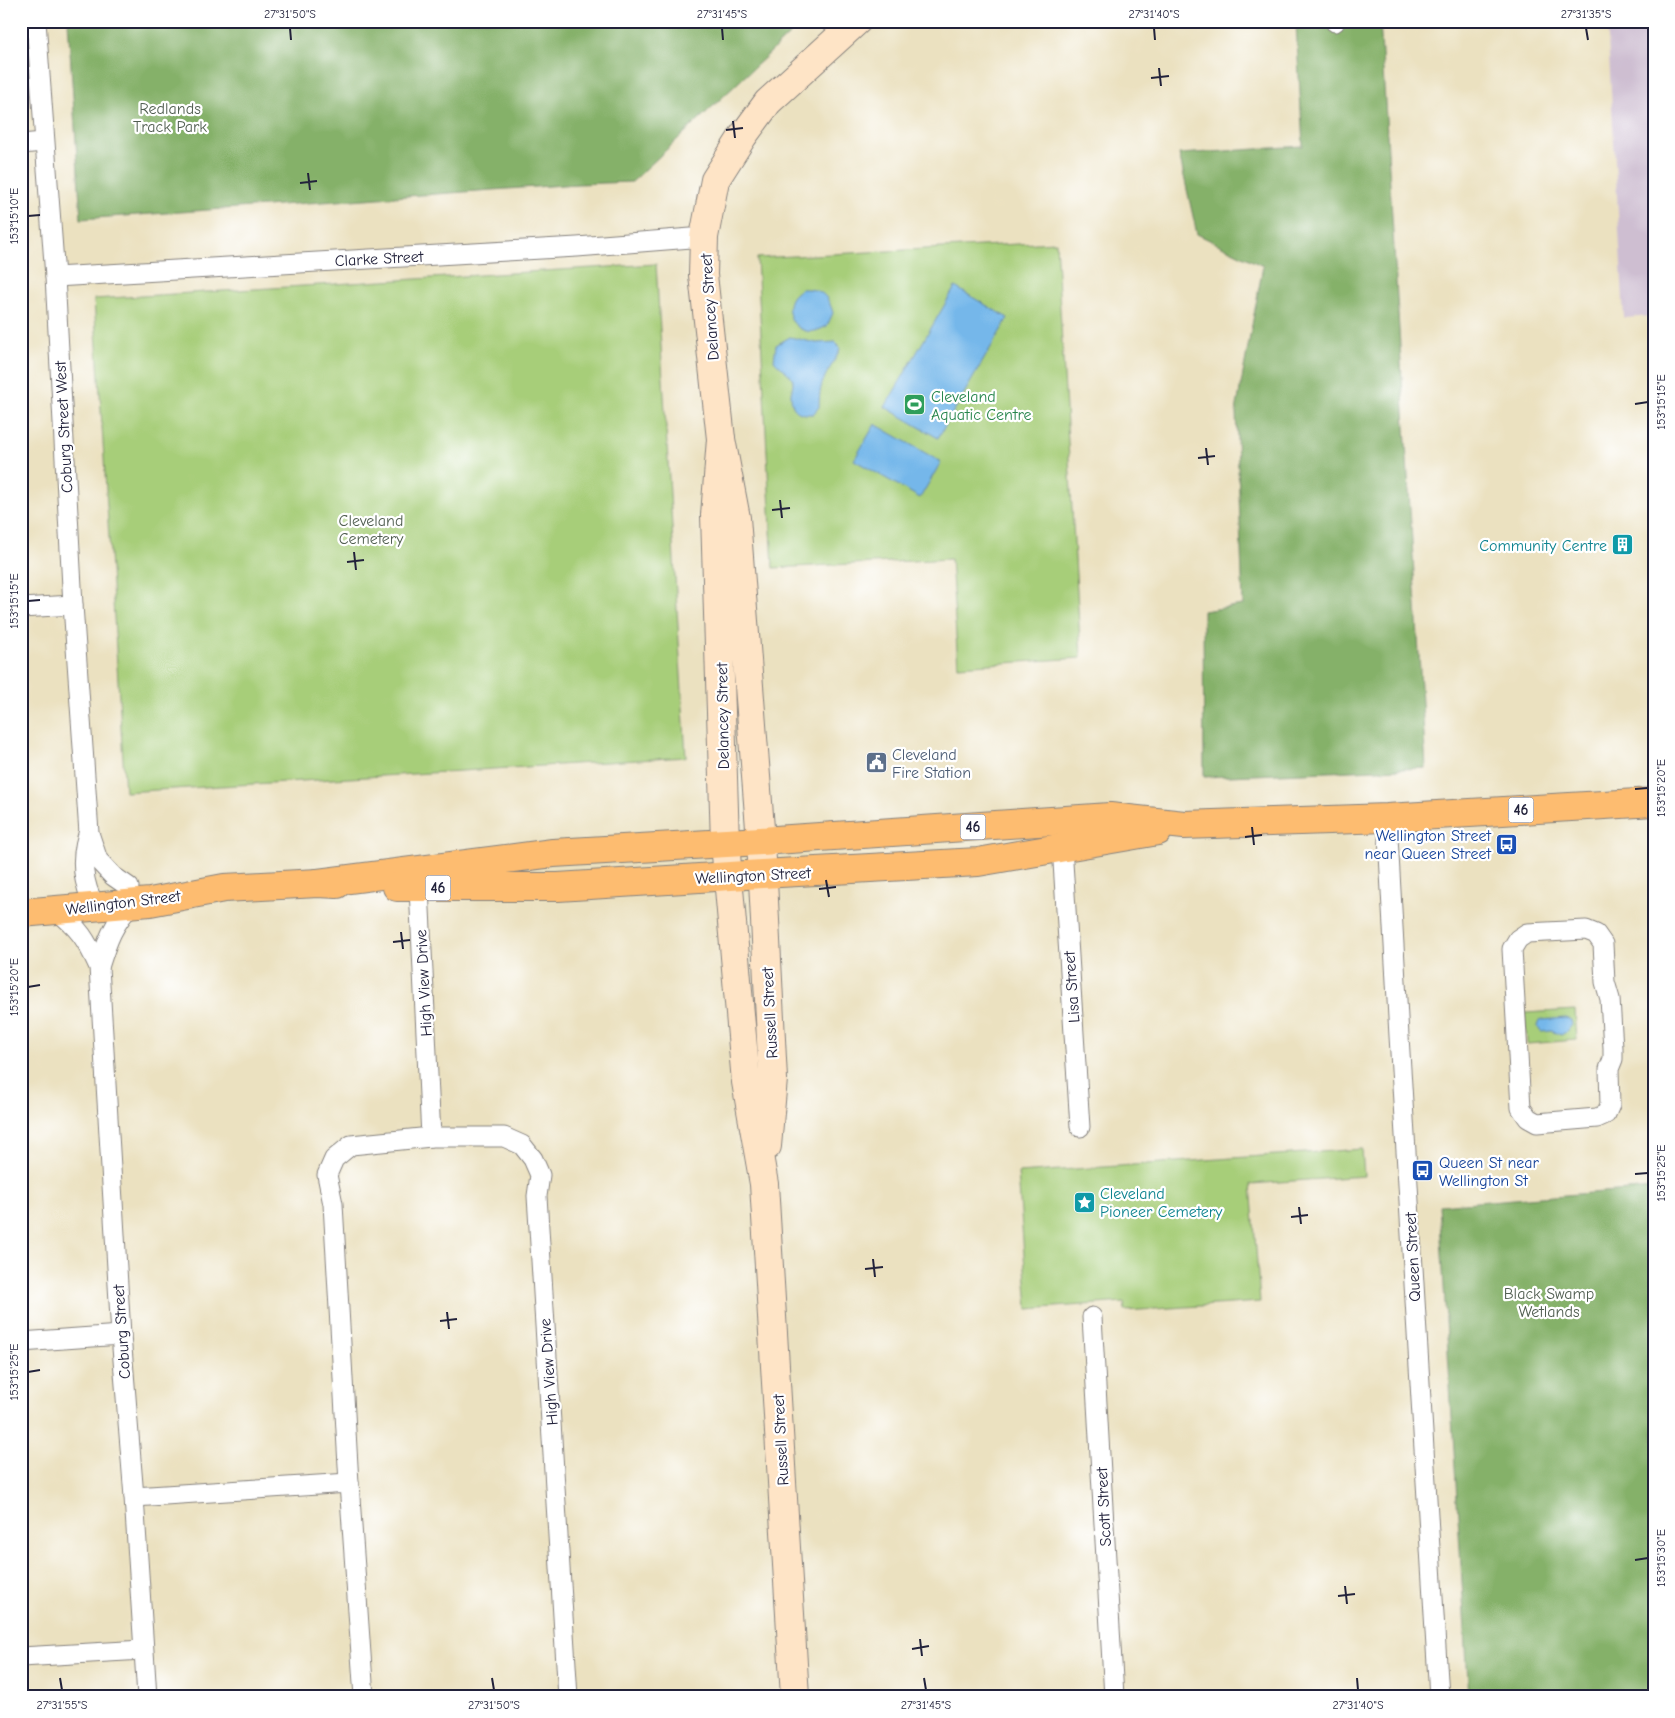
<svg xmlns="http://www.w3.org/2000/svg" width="1675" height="1718" font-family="'Comic Neue',sans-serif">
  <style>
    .industrial { fill: #cebed1 }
    .green { fill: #a7ce79; stroke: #64785a }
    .forest { fill: #85b169; stroke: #546a52 }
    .water { fill: #75b7ea; stroke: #4c6c92 }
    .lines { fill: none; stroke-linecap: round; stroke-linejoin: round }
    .street-casing { stroke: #86827e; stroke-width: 21 }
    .secondary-casing { stroke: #86827e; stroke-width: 30 }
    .primary-casing { stroke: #86827e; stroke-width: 30 }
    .street { stroke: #fff; stroke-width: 19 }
    .secondary { stroke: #fee4c6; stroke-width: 28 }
    .primary { stroke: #fdbc70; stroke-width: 28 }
    .ticks { fill: none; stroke: #22223b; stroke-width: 2 }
    .labels { text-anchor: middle; stroke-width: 4.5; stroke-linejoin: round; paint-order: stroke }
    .shield { fill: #fff; stroke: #646476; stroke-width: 1 }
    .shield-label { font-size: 15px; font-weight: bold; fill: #22223b }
    .park-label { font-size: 16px; fill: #515e51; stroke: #fff }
    .street-label { font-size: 16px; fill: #22223b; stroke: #fff }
    .leisure-label { font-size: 16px; fill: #27864d; stroke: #fff; text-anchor: start }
    .culture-label { font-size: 16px; fill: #0d838f; stroke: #fff; text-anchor: end }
    .service-label { font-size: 16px; fill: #4e5e75; stroke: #fff; text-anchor: start }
    .transit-label { font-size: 16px; fill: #164399; stroke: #fff; text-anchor: end }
    .neatline { fill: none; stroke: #22223b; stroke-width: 2 }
    .ticks-label { font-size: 12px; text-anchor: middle; fill: #22223b }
  </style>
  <rect width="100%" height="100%" fill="#fff"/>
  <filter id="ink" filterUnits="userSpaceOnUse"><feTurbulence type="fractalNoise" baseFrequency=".02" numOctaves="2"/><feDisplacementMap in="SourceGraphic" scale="10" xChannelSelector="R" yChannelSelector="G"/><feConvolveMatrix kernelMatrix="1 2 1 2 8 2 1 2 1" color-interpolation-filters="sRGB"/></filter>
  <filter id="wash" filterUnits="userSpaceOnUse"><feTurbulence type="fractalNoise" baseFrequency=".0096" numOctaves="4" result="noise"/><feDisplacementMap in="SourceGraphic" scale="20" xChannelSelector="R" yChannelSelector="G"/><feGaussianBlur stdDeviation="1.12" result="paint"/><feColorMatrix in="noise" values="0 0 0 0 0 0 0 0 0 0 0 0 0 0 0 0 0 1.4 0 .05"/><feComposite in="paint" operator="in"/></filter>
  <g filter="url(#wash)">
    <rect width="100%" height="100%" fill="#ebe1c0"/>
    <polygon class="industrial" points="1607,21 1654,21 1654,316 1624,318"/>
    <g class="green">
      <polygon points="1056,242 1081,658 958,666 951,559 773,568 757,258"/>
      <polygon points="656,264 686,757 125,792 94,299"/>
      <polygon points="1575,1010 1577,1040 1527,1044 1525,1013"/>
      <polygon points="1362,1149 1364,1176 1251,1184 1260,1302 1125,1311 1124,1302 1028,1309 1018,1173"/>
    </g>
    <g class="forest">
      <polygon points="68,21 804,21 632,182 578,184 81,219"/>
      <polygon points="1356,21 1380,21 1426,768 1204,777 1203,611 1243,605 1236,411 1263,266 1197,234 1179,154 1303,146 1296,24"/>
      <polygon points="1654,1188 1654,1697 1469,1697 1439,1205"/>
    </g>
    <g class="water">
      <polygon points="955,287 1008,318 938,438 885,407"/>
      <path d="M801 289C821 288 828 295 833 313L827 326C823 328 819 330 815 331 796 335 782 313 792 297 794 294 798 291 801 289Z"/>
      <path d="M790 337 816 343 836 342 840 349C829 374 819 377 819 407L813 414C797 415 791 410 791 393 792 390 793 385 793 381 791 373 779 367 774 360L776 345Z"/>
      <polygon points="875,424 941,462 920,498 854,460"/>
      <polygon points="1566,1018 1571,1020 1572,1025 1566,1032 1561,1035 1551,1031 1541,1032 1537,1026 1539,1021 1541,1020"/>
    </g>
  </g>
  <g filter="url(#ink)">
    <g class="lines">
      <defs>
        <g id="street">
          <polyline points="36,21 55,277 73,605 89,833 98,860 113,876 129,887"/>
          <polyline points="1335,21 1335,22"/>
          <polyline points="21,144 44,142"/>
          <polyline points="55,277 577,247 704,237"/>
          <polyline points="21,608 73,605"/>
          <polyline points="1387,818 1399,1036 1439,1697"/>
          <path d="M88 834C80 860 82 883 95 906"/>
          <polyline points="1062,847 1080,1127"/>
          <polyline points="419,888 431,1137 504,1137 522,1145 533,1159 540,1175 537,1196 568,1697"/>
          <path d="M56 910C80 929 86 939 99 967L121 1335 134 1497 147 1697"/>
          <polygon points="1586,930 1596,934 1603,944 1605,982 1610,999 1613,1048 1613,1059 1609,1069 1610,1105 1606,1114 1597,1118 1537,1123 1528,1118 1521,1108 1512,949 1518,939 1527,933"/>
          <path d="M99 967C107 942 113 923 133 903"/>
          <polyline points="1092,1317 1114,1697"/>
          <polyline points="21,1342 121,1335"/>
          <polyline points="349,1483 333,1204 327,1175 334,1159 351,1145 431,1137"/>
          <polyline points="134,1497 349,1483 364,1697"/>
          <polyline points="21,1657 143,1650"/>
        </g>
        <g id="secondary">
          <polyline points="721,439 715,515 725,843 746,1082 764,1184 795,1697"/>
          <polyline points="767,1146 773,1079 761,841 736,518 721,439 703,275 704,237 715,180 743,136 768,102 857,21"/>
        </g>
        <g id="primary">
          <polyline points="318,883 553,853 761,841 1110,817 1184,825 1387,818 1654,802"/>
          <polyline points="397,887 558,887 762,874 978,862 1158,831"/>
          <polyline points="21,913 150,902 224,888 318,883 337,884"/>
        </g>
      </defs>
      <use href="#street" class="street-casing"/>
      <use href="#secondary" class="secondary-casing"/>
      <use href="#primary" class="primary-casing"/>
      <use href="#street" class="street"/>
      <use href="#secondary" class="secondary"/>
      <use href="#primary" class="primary"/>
    </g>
  </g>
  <path class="ticks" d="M290 28 291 40M722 28 723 40M1154 28 1155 40M1586 28 1588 40M1159 68 1161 86M1151 78 1169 76M733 121 735 138M726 130 743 128M308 173 310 190M300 183 317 181M28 216 40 215M1635 404 1648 402M1206 448 1208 465M1198 458 1215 456M780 500 782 518M772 510 790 508M354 552 356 570M347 562 364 560M28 601 40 600M1635 789 1648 788M1252 827 1254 845M1245 837 1262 835M826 880 829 897M819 889 836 887M401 932 403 949M393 942 410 940M28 987 40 985M1635 1174 1648 1173M1299 1207 1301 1224M1291 1217 1308 1215M873 1259 875 1277M865 1269 883 1267M447 1312 449 1329M440 1321 457 1319M28 1372 40 1370M1635 1560 1648 1558M1345 1586 1347 1604M1338 1596 1355 1594M920 1639 922 1656M912 1649 929 1646M60 1678 62 1690M492 1678 494 1690M924 1678 926 1690M1357 1678 1358 1690"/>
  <defs>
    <symbol id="stadium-square" viewBox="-11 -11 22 22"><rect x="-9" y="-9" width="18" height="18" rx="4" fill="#2e9e5b" stroke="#fff"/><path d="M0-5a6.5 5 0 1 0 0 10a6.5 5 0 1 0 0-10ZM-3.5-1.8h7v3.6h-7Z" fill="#fff"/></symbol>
    <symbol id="building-square" viewBox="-11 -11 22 22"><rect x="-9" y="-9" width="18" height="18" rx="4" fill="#0f9aa8" stroke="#fff"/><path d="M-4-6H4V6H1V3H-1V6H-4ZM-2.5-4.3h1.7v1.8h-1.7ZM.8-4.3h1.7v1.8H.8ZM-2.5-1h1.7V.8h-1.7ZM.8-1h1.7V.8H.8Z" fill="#fff"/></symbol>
    <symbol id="civic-square" viewBox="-11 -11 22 22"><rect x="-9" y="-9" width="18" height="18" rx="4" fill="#5c6f8a" stroke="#fff"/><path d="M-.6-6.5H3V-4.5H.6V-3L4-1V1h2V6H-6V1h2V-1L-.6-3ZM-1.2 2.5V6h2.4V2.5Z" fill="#fff"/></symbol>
    <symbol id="bus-square" viewBox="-11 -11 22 22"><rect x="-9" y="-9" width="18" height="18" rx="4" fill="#1a4fb4" stroke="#fff"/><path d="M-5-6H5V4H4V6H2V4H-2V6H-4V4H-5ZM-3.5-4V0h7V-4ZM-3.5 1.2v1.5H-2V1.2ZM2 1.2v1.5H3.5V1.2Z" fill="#fff"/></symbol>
    <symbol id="sight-square" viewBox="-11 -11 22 22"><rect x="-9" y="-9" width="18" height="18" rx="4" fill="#0f9aa8" stroke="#fff"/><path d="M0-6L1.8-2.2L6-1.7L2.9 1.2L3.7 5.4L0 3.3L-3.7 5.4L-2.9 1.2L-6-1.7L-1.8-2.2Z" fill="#fff"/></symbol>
  </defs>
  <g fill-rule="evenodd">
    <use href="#stadium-square" x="902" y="392" width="25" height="25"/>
    <use href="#building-square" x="1610" y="532" width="25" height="25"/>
    <use href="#civic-square" x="864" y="750" width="25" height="25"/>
    <use href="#bus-square" x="1494" y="832" width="25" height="25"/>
    <use href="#bus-square" x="1410" y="1158" width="25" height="25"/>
    <use href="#sight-square" x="1072" y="1190" width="25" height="25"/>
  </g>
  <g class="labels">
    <g class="shield">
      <rect x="1508.5" y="797.5" width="25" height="25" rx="4"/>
      <rect x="960.5" y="814.5" width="25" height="25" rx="4"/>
      <rect x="425.5" y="875.5" width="25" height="25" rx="4"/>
    </g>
    <g class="shield-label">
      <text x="1521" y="815">46</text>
      <text x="973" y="832">46</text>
      <text x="438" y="893">46</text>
    </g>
    <g class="park-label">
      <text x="170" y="114">Redlands<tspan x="170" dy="18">Track Park</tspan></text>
      <text x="371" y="526">Cleveland<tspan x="371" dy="18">Cemetery</tspan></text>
      <text x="1549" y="1299">Black Swamp<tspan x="1549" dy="18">Wetlands</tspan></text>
    </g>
    <g class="street-label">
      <text transform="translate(379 258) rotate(-3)" y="6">Clarke Street</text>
      <text transform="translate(709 307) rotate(-94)" y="6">Delancey Street</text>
      <text transform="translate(63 427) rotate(-93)" y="6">Coburg Street West</text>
      <text transform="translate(722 716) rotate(-91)" y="6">Delancey Street</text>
      <text transform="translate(753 875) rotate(-3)" y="6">Wellington Street</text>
      <text transform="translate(123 902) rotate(-7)" y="6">Wellington Street</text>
      <text transform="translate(423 983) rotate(-93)" y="6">High View Drive</text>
      <text transform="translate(1071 987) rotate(-94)" y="6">Lisa Street</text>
      <text transform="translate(769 1013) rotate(-93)" y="6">Russell Street</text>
      <text transform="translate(1412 1257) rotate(-93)" y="6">Queen Street</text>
      <text transform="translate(121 1332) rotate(-94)" y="6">Coburg Street</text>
      <text transform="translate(548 1372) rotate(-94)" y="6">High View Drive</text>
      <text transform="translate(780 1440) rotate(-93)" y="6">Russell Street</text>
      <text transform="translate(1103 1507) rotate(-93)" y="6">Scott Street</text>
    </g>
    <g class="leisure-label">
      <text x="931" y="402">Cleveland<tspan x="931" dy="18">Aquatic Centre</tspan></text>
    </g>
    <g class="culture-label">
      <text x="1607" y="551">Community Centre</text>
      <text x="1100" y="1199" text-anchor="start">Cleveland<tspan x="1100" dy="18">Pioneer Cemetery</tspan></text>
    </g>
    <g class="service-label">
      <text x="892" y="760">Cleveland<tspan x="892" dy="18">Fire Station</tspan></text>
    </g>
    <g class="transit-label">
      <text x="1491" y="841">Wellington Street<tspan x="1491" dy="18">near Queen Street</tspan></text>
      <text x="1439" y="1168" text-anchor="start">Queen St near<tspan x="1439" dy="18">Wellington St</tspan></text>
    </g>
  </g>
  <rect width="1675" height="1718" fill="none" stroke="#fff" stroke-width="55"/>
  <rect x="28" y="28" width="1620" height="1662" class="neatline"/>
  <g class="ticks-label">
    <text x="290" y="18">27°31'50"S</text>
    <text x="722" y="18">27°31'45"S</text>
    <text x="1154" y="18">27°31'40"S</text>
    <text x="1586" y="18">27°31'35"S</text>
    <text transform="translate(14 216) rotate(-90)" y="4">153°15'10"E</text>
    <text transform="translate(1661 402) rotate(-90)" y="4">153°15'15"E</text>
    <text transform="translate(14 601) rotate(-90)" y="4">153°15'15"E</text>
    <text transform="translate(1661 788) rotate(-90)" y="4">153°15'20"E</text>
    <text transform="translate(14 987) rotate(-90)" y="4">153°15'20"E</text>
    <text transform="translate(1661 1173) rotate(-90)" y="4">153°15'25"E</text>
    <text transform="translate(14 1372) rotate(-90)" y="4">153°15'25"E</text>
    <text transform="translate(1661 1558) rotate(-90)" y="4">153°15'30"E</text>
    <text x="62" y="1709">27°31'55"S</text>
    <text x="494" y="1709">27°31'50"S</text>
    <text x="926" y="1709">27°31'45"S</text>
    <text x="1358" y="1709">27°31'40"S</text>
  </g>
</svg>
